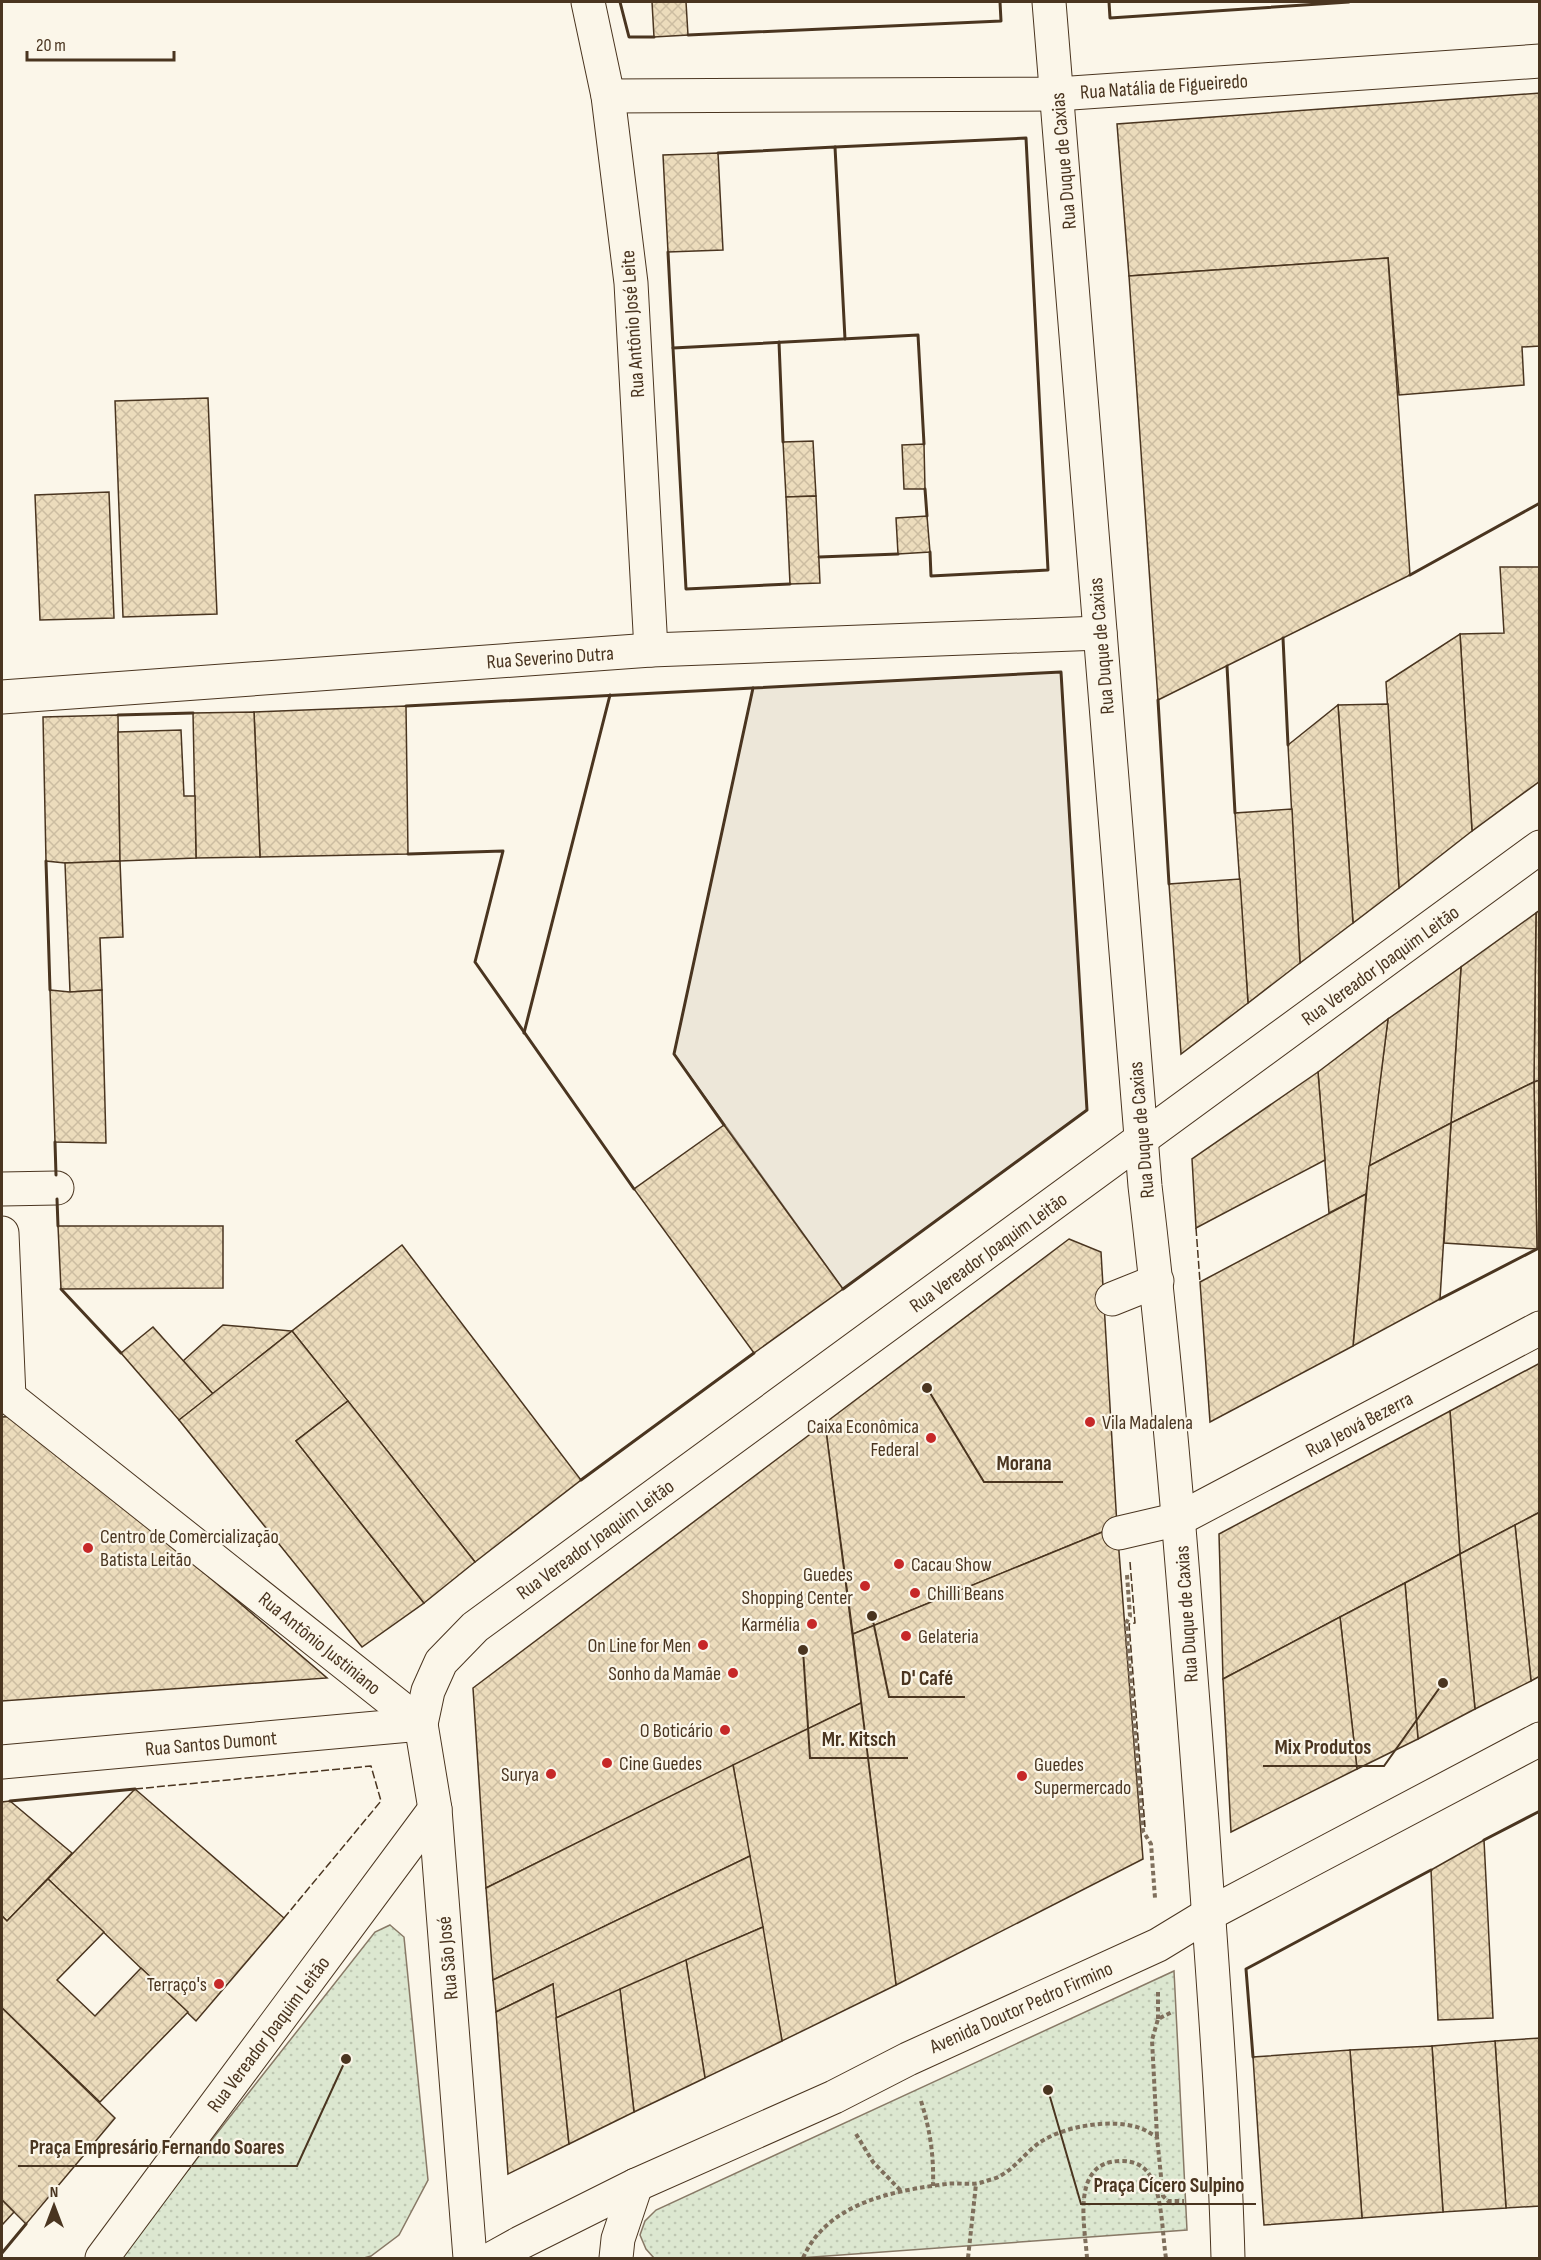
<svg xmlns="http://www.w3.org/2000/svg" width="1541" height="2260" font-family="'Sofia Sans Condensed',sans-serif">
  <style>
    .park { fill: url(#park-dots); stroke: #887966; stroke-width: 1.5 }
    .parking { fill: #ede7d9; stroke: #887966; stroke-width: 1.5 }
    .building { fill: url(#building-cross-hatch); stroke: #4a3520; stroke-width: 1.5 }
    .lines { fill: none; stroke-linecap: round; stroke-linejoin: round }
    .minor-casing { stroke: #4a3520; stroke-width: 35 }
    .major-casing { stroke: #4a3520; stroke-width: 35 }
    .path { stroke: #7f6f5c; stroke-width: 4; stroke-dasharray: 4.5 3; stroke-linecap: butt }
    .minor { stroke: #fbf6e9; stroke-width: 33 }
    .major { stroke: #fbf6e9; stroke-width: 33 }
    .fence { stroke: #4a3520; stroke-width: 1.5; stroke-dasharray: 8 3; stroke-linecap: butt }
    .wall { stroke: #4a3520; stroke-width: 3 }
    .poi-dot { fill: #c62828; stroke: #fbf6e9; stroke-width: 2 }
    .labels { text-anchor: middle; stroke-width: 4.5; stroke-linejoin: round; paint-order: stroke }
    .street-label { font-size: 20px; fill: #4a3520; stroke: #fbf6e9 }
    .poi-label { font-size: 20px; fill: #4a3520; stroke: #fbf6e9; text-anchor: end }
    .leader { fill: none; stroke: #4a3520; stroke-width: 2 }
    .callout-dot { fill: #4a3520; stroke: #fbf6e9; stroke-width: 2 }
    .callout-label { font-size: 21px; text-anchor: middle; font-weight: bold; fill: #4a3520; stroke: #fbf6e9; stroke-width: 4.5; stroke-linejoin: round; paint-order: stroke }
  </style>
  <defs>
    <pattern id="park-dots" width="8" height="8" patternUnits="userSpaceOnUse" patternTransform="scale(1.5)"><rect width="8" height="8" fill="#dce7d0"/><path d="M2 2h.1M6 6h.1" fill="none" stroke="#bec7b2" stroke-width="1.8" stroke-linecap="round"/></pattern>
    <pattern id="building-cross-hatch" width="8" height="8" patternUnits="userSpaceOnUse" patternTransform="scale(1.5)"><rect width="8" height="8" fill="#ecdcbc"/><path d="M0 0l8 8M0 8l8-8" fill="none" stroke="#ccbda1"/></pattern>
  </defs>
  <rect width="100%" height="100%" fill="#fbf6e9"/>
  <g class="park">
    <polygon points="390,1925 404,1937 428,2180 399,2235 371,2256 364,2258 119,2258 375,1932"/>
    <polygon points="1174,1971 1187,2230 799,2258 654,2258 646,2249 640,2235 645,2221 656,2210"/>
  </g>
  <polygon class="parking" points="1061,672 1087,1110 843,1289 674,1054 753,688"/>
  <g class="building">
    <polygon points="652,2 686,2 688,35 654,37"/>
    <polygon points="1540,93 1540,346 1522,347 1524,385 1399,395 1388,258 1129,276 1117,124"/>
    <polygon points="718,153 723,250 668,252 663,155"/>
    <polygon points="1388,258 1410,575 1158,700 1129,276"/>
    <polygon points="208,398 217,614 123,617 115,401"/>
    <polygon points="813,441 816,496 786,497 783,442"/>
    <polygon points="924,444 925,489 904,489 902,445"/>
    <polygon points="109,492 114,618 40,620 35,495"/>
    <polygon points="816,496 820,583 790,584 786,497"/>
    <polygon points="927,516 930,552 898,554 896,518"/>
    <polygon points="1500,567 1540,567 1540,781 1472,831 1460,634 1504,633"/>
    <polygon points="1460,634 1472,831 1399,888 1386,682"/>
    <polygon points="1388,704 1399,888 1353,923 1338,705"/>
    <polygon points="1338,705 1353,923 1300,963 1288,745"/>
    <polygon points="406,706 408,854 260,857 254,712"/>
    <polygon points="254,712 260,857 196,858 193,713"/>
    <polygon points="118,715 120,861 65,863 46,861 43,717"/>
    <polygon points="181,730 184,796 195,796 196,858 120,861 118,732"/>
    <polygon points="1292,809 1300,963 1248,1003 1235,813"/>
    <polygon points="120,861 123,937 100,938 102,990 70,992 65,863"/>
    <polygon points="1240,879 1248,1003 1181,1054 1169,884"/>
    <polygon points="1540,910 1540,1080 1534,1082 1536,913"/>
    <polygon points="1536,913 1534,1082 1451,1123 1461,967"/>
    <polygon points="1461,967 1451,1123 1369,1166 1388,1019"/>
    <polygon points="50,990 70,992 102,990 106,1143 55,1142"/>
    <polygon points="1388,1019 1366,1194 1329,1213 1318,1072"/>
    <polygon points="1318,1072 1325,1160 1196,1228 1192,1159"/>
    <polygon points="1540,1080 1540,1248 1537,1249 1534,1082"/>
    <polygon points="1534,1082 1537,1249 1444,1243 1451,1123"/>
    <polygon points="1451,1123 1440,1299 1353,1346 1369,1166"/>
    <polygon points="724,1125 843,1289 754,1353 634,1189"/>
    <polygon points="1366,1194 1353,1346 1210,1422 1200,1282"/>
    <polygon points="58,1226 223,1226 223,1288 61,1289"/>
    <polygon points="1069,1239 1101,1252 1117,1526 853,1634 825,1423"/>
    <polygon points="402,1245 581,1480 475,1562 292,1331"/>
    <polygon points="223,1325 292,1331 213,1394 183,1361"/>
    <polygon points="153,1327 213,1394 179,1420 121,1353"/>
    <polygon points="292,1331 348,1401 296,1441 424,1603 362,1647 179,1420"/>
    <polygon points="1540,1363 1540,1512 1460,1554 1450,1411"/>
    <polygon points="348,1401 475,1562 424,1603 296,1441"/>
    <polygon points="1450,1411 1460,1554 1223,1679 1219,1534"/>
    <polygon points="22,1416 327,1678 2,1701 2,1417"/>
    <polygon points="825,1423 861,1703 486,1888 473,1688"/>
    <polygon points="1540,1512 1540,1676 1531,1681 1515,1525"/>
    <polygon points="1515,1525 1531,1681 1475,1709 1460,1554"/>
    <polygon points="1117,1526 1143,1859 896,1985 853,1634"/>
    <polygon points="1460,1554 1475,1709 1418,1739 1405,1583"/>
    <polygon points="1405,1583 1418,1739 1357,1769 1340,1617"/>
    <polygon points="1340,1617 1357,1769 1231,1832 1223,1679"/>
    <polygon points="861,1703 896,1985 782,2041 733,1765"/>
    <polygon points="733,1765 750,1856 493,1980 486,1888"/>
    <polygon points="135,1789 284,1918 196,2021 48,1879"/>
    <polygon points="10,1801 72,1853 7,1921 2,1916 2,1802"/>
    <polygon points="1484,1840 1493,2018 1438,2020 1431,1870"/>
    <polygon points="750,1856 763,1927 556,2018 553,1984 496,2012 493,1980"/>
    <polygon points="48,1879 104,1932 57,1980 95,2016 141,1968 188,2012 100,2102 2,2008 2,1916 7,1921"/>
    <polygon points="763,1927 782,2041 705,2078 686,1960"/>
    <polygon points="686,1960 705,2078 634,2112 620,1989"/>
    <polygon points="553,1984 569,2144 508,2174 496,2012"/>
    <polygon points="620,1989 634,2112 569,2144 556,2018"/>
    <polygon points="2,2008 115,2118 26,2224 2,2200"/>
    <polygon points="1540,2038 1540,2206 1506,2208 1495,2041"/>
    <polygon points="1495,2041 1506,2208 1443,2212 1432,2046"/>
    <polygon points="1432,2046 1443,2212 1362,2218 1350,2050"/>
    <polygon points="1350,2050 1362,2218 1264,2225 1253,2057"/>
    <polygon points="2,2200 14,2212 2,2225"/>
  </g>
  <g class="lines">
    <defs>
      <g id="minor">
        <polyline points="588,2 608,96 631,283 651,650"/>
        <path d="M1049 2 1145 1186C1170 1397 1186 1609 1202 1821 1212 1967 1224 2113 1228 2258"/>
        <polyline points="608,96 1057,94 1540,61"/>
        <polyline points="2,697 651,650 1100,633"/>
        <polyline points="2,1189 57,1188"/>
        <polyline points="2,1233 9,1397"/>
        <polyline points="1112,1299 1157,1281"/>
        <polyline points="9,1397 421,1724"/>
        <polyline points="1119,1533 1179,1519 1540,1328"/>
        <polyline points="2,1762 421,1724"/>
        <polyline points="102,2258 435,1809"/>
        <polyline points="470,2258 435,1809 421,1724 428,1691 441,1662 475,1627 1540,847"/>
        <polyline points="616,2258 618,2239 636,2185"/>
      </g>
      <polyline id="major" points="493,2258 520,2243 636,2185 834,2097 908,2059 1158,1945 1209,1914 1540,1739"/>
    </defs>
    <use href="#minor" class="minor-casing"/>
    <use href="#major" class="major-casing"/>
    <g class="path">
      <polyline points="1127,1575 1130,1616 1126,1623 1143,1831 1151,1844 1155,1898"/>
      <polyline points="1158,1992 1158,2019"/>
      <path d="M921 2101C930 2129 934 2156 933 2186"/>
      <polyline points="856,2134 873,2162 901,2191"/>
      <polyline points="1157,2136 1152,2040 1158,2019 1172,2012"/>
      <path d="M803 2258C827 2203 892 2191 946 2184 958 2182 971 2186 983 2182 988 2180 995 2179 1000 2176 1015 2168 1025 2153 1039 2143 1063 2126 1112 2118 1140 2128 1146 2130 1151 2134 1157 2137L1163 2196 1168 2201H1184"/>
      <polyline points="968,2258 976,2184"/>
      <path d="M1087 2258C1085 2226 1070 2161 1121 2161 1134 2161 1144 2165 1151 2177 1163 2200 1162 2233 1166 2258"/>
    </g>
    <use href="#minor" class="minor"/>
    <use href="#major" class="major"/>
    <g class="fence">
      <polyline points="1196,1228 1200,1282"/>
      <polyline points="1130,1562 1135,1623 1129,1624 1145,1827"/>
      <polyline points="135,1789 371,1766 381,1801 284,1918"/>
    </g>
    <g class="wall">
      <polyline points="620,2 629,37 654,37"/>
      <polyline points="1109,2 1110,18 1349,2"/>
      <polyline points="688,35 1001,21 1000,2"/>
      <polyline points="835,147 1026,138 1048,570 931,576 930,552"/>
      <polyline points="718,153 835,147 845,339"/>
      <polyline points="668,252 673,348"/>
      <polyline points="779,342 783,442"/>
      <polyline points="925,489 927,516"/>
      <polyline points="819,557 898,554"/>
      <polyline points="1410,575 1540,503"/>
      <polyline points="790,584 686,589 673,348 918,335 924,444"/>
      <polyline points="1283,638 1288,745"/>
      <polyline points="1227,666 1235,813"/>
      <polyline points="1158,700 1169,884"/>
      <polyline points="406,706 753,688"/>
      <polyline points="118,715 193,713"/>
      <polyline points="408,854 503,851 475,962 634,1189"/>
      <polyline points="46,861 50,990"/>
      <polyline points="524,1033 610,695"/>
      <polyline points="724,1125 674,1054 753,688 1061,672 1087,1110 843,1289"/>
      <polyline points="55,1142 56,1175"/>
      <polyline points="57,1199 58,1226"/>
      <polyline points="61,1289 121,1353"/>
      <polyline points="1440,1299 1537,1249"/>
      <polyline points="581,1480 754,1353"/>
      <polyline points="10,1801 135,1789"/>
      <polyline points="1484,1840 1540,1811"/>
      <polyline points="1253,2057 1246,1969 1431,1870"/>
      <polyline points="2,2253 26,2224"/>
    </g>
  </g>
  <g class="poi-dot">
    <circle cx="1090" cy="1422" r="6"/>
    <circle cx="931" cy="1438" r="6"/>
    <circle cx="88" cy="1548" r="6"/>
    <circle cx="899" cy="1564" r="6"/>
    <circle cx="865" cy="1586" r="6"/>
    <circle cx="915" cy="1593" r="6"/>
    <circle cx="812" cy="1624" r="6"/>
    <circle cx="906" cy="1636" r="6"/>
    <circle cx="703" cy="1645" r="6"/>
    <circle cx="733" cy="1673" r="6"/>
    <circle cx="725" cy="1730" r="6"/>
    <circle cx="607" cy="1763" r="6"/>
    <circle cx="551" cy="1774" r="6"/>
    <circle cx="1022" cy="1776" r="6"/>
    <circle cx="219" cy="1984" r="6"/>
  </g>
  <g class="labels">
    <g class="street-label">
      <text transform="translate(1164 86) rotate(-4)" y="7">Rua Natália de Figueiredo</text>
      <text transform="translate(1063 161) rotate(-95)" y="7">Rua Duque de Caxias</text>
      <text transform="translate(632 324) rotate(-94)" y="7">Rua Antônio José Leite</text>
      <text transform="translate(1101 646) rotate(-95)" y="7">Rua Duque de Caxias</text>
      <text transform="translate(550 657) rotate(-4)" y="7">Rua Severino Dutra</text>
      <text transform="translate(1380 965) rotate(-36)" y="7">Rua Vereador Joaquim Leitão</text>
      <text transform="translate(1141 1130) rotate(-95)" y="7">Rua Duque de Caxias</text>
      <text transform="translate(988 1252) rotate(-36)" y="7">Rua Vereador Joaquim Leitão</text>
      <text transform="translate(1359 1424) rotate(-28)" y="7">Rua Jeová Bezerra</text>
      <text transform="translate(595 1539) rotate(-36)" y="7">Rua Vereador Joaquim Leitão</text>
      <text transform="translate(1186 1614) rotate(-94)" y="7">Rua Duque de Caxias</text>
      <text transform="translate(320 1643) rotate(39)" y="7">Rua Antônio Justiniano</text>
      <text transform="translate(211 1743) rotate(-5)" y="7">Rua Santos Dumont</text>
      <text transform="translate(447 1958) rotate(-95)" y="7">Rua São José</text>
      <text transform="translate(1021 2007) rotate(-24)" y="7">Avenida Doutor Pedro Firmino</text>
      <text transform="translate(268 2034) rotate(-53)" y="7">Rua Vereador Joaquim Leitão</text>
    </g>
    <g class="poi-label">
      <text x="1102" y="1429" text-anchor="start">Vila Madalena</text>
      <text x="919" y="1433">Caixa Econômica<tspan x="919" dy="23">Federal</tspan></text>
      <text x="100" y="1543" text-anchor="start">Centro de Comercialização<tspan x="100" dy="23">Batista Leitão</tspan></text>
      <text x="911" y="1571" text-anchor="start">Cacau Show</text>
      <text x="853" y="1581">Guedes<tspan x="853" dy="23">Shopping Center</tspan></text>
      <text x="927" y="1600" text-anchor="start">Chilli Beans</text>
      <text x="800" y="1631">Karmélia</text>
      <text x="918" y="1643" text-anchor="start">Gelateria</text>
      <text x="691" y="1652">On Line for Men</text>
      <text x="721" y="1680">Sonho da Mamãe</text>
      <text x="713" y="1737">O Boticário</text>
      <text x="619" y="1770" text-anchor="start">Cine Guedes</text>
      <text x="1034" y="1771" text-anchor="start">Guedes<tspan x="1034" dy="23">Supermercado</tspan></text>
      <text x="539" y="1781">Surya</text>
      <text x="207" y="1991">Terraço's</text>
    </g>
  </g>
  <path class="leader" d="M927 1388L984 1482H1063M872 1616L889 1697H965M803 1650L810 1758H908M1443 1683L1384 1766H1263M346 2059L297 2166H18M1048 2090L1081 2204H1256"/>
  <g class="callout-dot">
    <circle cx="927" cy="1388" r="6"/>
    <circle cx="872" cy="1616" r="6"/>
    <circle cx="803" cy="1650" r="6"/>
    <circle cx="1443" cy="1683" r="6"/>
    <circle cx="346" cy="2059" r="6"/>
    <circle cx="1048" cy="2090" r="6"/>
  </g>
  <g class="callout-label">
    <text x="1024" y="1470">Morana</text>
    <text x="927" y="1685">D' Café</text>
    <text x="859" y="1746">Mr. Kitsch</text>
    <text x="1323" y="1754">Mix Produtos</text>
    <text x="157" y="2154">Praça Empresário Fernando Soares</text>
    <text x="1169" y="2192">Praça Cícero Sulpino</text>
  </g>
  <rect width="1541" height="2260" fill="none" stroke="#4a3520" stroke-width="6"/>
  <g transform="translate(54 2206)" stroke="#fbf6e9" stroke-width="4.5" paint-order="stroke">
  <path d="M0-4.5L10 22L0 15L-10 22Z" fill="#4a3520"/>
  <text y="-9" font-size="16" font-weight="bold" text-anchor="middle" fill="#4a3520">N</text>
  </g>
  <path d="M27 51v9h147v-9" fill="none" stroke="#4a3520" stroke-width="3"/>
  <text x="36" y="51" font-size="18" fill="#4a3520" stroke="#fbf6e9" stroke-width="4.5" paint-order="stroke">20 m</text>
</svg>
